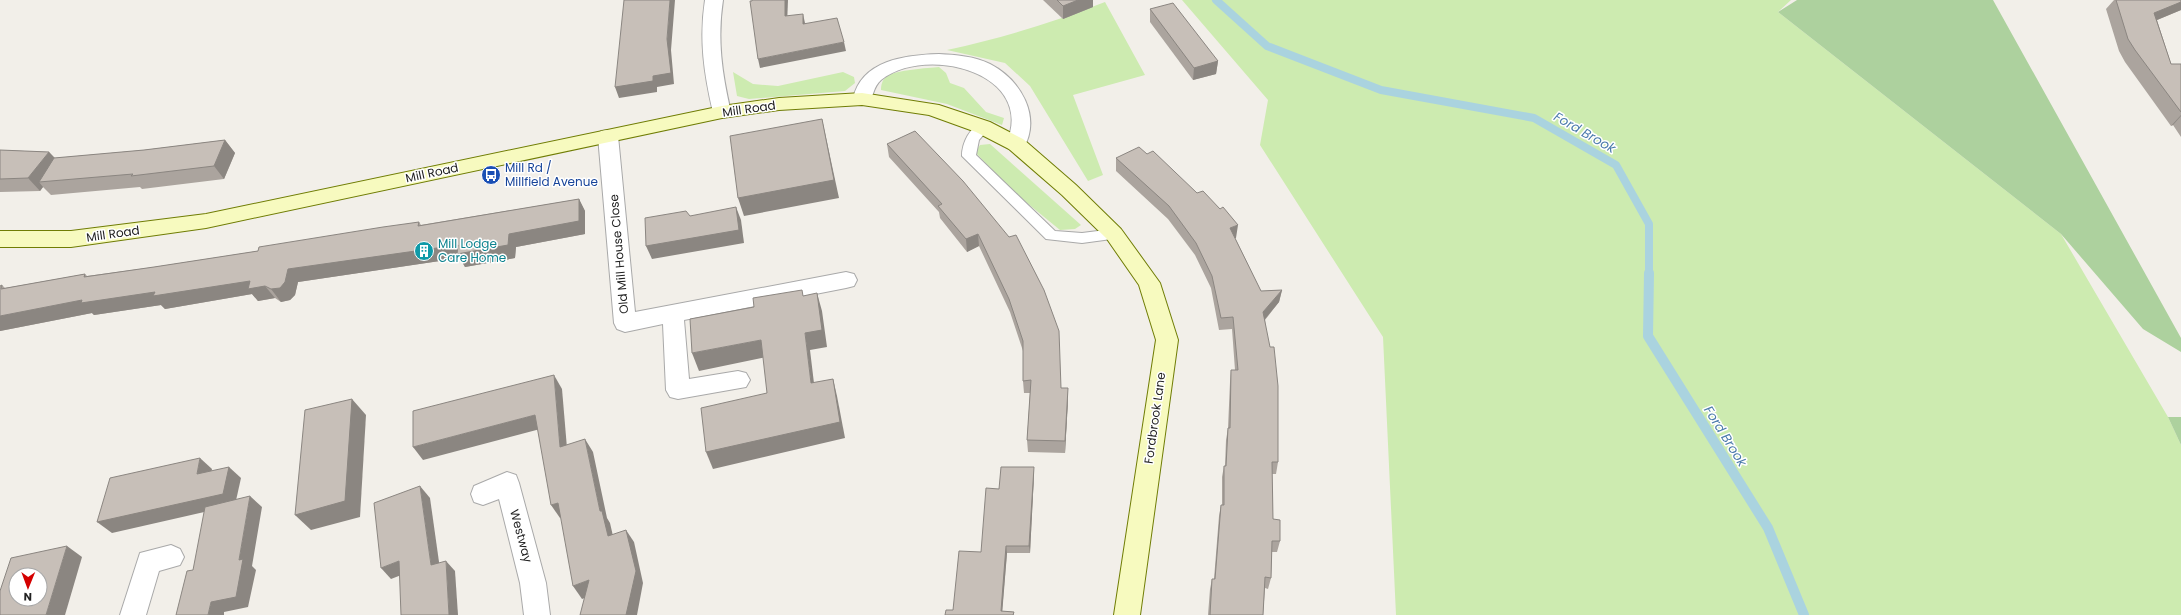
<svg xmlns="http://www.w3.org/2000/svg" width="2181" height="615" font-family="Poppins,sans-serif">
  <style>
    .grass { fill: #cdebb0 }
    .forest { fill: #add19e }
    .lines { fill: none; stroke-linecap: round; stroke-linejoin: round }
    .stream-far1 { stroke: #aad3df; stroke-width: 8 }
    .stream { stroke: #aad3df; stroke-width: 10 }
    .lane-casing { stroke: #a9a9a9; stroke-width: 2 }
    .street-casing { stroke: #a9a9a9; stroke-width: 2 }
    .secondary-casing { stroke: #707d05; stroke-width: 2 }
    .lane { fill: #fff; fill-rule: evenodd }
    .street { fill: #fff; fill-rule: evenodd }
    .secondary { fill: #f7fabf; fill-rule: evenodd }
    .wall { fill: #aba49e }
    .shaded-wall { fill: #8b8681 }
    .building { fill: #c7bfb8; stroke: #8b8681; fill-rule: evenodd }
    .labels { text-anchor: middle; stroke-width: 3; stroke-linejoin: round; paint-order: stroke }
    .street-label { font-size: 12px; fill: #222; stroke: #fff }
    .transit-label { font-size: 12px; fill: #164399; stroke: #fff; text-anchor: start }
    .culture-label { font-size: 12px; fill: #0d838f; stroke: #fff; text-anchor: start }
    .water-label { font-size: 13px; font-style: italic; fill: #4a7aab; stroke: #fff }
  </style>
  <rect width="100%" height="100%" fill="#f2efe9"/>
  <g class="grass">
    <polygon points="1182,0 1791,0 1778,12 2061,234 2168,417 2181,445 2181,615 1396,615 1383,337 1260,145 1268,100"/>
    <path d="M1105 2 1145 75 1073 95 1103 175 1088 181 1030 86 1005 63 947 50C1002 38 1052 23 1105 2Z"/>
    <path d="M939 67 946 73 950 83 964 88 986 112 1004 118 1002 125 947 104 881 90C881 85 882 80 887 76 896 70 928 68 939 67Z"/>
    <polygon points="733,72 753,84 778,86 843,72 854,77 855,83 845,91 749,99 737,96"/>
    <polygon points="990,144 1081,225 1075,229 1060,230 1011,190 975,152 980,145"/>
  </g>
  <g class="forest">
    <polygon points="1797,0 1993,0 2181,338 2181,352 2143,329 2061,234 1778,12"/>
    <polygon points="2168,417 2181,417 2181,445"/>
  </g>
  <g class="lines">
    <polyline class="stream-far1" points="1216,0 1267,46 1381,90 1534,118 1616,165 1649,224 1649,274"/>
    <polyline class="stream" points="1649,273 1648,336 1768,528 1804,615"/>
    <defs>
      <path id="lane" d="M983 123 990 127 979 140 976 155 1055 231 1082 233 1114 229 1119 230 1121 234 1119 238 1082 243 1046 239 962 156C962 143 970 126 983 123Z"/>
      <g id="street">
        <path d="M705 0H723C717 39 722 74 731 112L729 116 722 118 715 116 713 112C704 74 699 39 705 0Z"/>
        <path d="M939 54C956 55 974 56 990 64 1021 80 1042 117 1023 149L1016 151 1009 149 1006 144C1038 73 926 44 881 80 873 87 874 95 869 103L862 105 855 103 853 99C861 60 906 55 939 54Z"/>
        <polygon points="608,130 615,131 618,136 635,312 846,272 854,274 857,280 854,286 846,288 684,320 689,379 738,371 746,373 750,380 746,387 678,399 670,397 666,390 663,324 625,332 617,329 614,323 598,136 601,131"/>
        <polygon points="507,472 516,475 519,483 546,583 550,615 524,615 520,583 499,499 483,505 474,502 471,494 474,486"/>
        <polygon points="171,545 180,549 184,557 180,565 159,571 146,615 120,615 140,553"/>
      </g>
      <polygon id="secondary" points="862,93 939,105 990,122 1023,139 1076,185 1121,229 1160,283 1178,340 1140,615 1114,615 1156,340 1139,285 1107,239 1062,195 1009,149 976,132 929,115 862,105 779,110 722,118 206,228 71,247 0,247 0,231 71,231 206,214 722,106 779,98"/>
    </defs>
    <use href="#lane" class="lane-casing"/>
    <use href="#street" class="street-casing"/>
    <use href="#secondary" class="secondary-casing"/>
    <use href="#lane" class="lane"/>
    <use href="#street" class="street"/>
    <use href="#secondary" class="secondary"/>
  </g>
  <g class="wall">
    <polygon points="1043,0 1093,0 1093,7 1063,19"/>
    <polygon points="2114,0 2181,0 2181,10 2157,20 2171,64 2181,64 2181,137 2173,125 2171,126 2125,62 2119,51 2106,9"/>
    <polygon points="1150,9 1218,61 1216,74 1193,80 1150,22"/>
    <polygon points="225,140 235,153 224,179 142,189 140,187 51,195 43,187 40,191 0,192 0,150 49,152 55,158 144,150"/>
    <polygon points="887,144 963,181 1061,388 1068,400 1065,453 1028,452 1027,440 1030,393 1024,393 1023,381 1023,351 1010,312 979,246 967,252 940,218 939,212 889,157"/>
    <polygon points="1116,158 1236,238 1235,238 1261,291 1282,290 1279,302 1265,320 1278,462 1276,474 1272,474 1273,519 1280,541 1277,552 1272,552 1271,578 1268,589 1265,588 1263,615 1208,615 1210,589 1212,579 1214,579 1219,516 1221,505 1222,505 1222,477 1224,466 1225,466 1226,440 1228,428 1230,382 1231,370 1235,370 1232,329 1219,330 1211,288 1195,255 1168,219 1116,171"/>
    <polygon points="579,199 585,211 585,234 516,247 515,258 465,267 460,258 298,282 295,295 290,300 281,302 275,298 258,301 252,294 165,309 161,305 94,315 92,313 0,331 2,285 5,288 85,274 87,276 154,267 258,251 419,222 421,225"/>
    <polygon points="1034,475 1030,553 1007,553 1002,611 1014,612 1014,615 945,615 953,610 981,552 999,489"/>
  </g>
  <g class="shaded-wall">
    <polygon points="670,0 675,0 671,50 674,84 657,87 657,92 619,98 615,87 653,76 667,39"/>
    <polygon points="785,0 788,0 787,25 785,16"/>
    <polygon points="1078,0 1093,0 1093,7 1063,19 1063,6"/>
    <polygon points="2181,2 2181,10 2145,25 2154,13"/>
    <polygon points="803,14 805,23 805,33 803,24"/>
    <polygon points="844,42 846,51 760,68 758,59"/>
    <polygon points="1218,61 1216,74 1193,80 1194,68"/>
    <polygon points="2181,115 2181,116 2173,125 2171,126"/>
    <polygon points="822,119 839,198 744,216 738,198"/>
    <polygon points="225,140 235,153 224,179 214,166"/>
    <polygon points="49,152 61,165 39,182 43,187 40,191 28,178"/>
    <polygon points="579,199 585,211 585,234 516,247 515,258 465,267 460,258 298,282 295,295 290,300 281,302 271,289 288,269 509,234"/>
    <polygon points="736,207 741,220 744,243 652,259 646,246"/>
    <polygon points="1238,225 1236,238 1229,240 1230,228"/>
    <polygon points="978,234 979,246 967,252 966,239"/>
    <polygon points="250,281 265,286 275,298 258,301 252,294 165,309 161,305 94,315 92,313 0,331 0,316 82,300"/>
    <polygon points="1282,290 1279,302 1261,324 1263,312"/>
    <polygon points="817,293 822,311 827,347 810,350 816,400 811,383 805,333"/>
    <polygon points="761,340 767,357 699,371 692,353"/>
    <polygon points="554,375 562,389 568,460 560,447"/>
    <polygon points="833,379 837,396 845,438 713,469 706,452"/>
    <polygon points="1068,388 1068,400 1065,453 1065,441"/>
    <polygon points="352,399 366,415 360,517 311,530 295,515"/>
    <polygon points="535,415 544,428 423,460 413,447"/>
    <polygon points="585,439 593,452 607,518 610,523 616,549 608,536 600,511"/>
    <polygon points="200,458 212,469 209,485 197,474"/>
    <polygon points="229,467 241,478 235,505 112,533 97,522"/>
    <polygon points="1034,467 1034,475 1030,553 1029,546"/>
    <polygon points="420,486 430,498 441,576 431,565"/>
    <polygon points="250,496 262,507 252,566 256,570 248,607 224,612 224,615 208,615 211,602 239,560"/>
    <polygon points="558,503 567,516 560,518 551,505"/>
    <polygon points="626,530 634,542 643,583 637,615 626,615"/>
    <polygon points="67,546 82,557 65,615 46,615"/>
    <polygon points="1006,546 1007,553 1002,615 1001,611"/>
    <polygon points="399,561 409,572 391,579 381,568"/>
    <polygon points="446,561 455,571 458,615 449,615"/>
    <polygon points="589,580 598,593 582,599 573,586"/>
  </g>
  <g class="building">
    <polygon points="624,0 670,0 667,39 671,73 653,76 653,81 615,87"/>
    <polygon points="752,0 785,0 785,16 803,14 803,24 837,18 844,42 758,59 750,1 752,1"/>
    <polygon points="1057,0 1078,0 1063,6"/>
    <polygon points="2116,0 2181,0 2181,2 2154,13 2171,64 2181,64 2181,112 2135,50 2128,39"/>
    <polygon points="1173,3 1218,61 1194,68 1150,9"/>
    <polygon points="822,119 834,180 738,198 730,136"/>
    <polygon points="915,131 963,181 1009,237 1016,235 1044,290 1059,331 1061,388 1068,388 1065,441 1027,440 1031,380 1023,381 1023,341 1009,299 978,234 966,239 938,206 942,204 887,144"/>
    <polygon points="225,140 214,166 131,176 133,174 39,182 54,158 144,150"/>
    <polygon points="1139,147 1147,154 1153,151 1197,193 1203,191 1220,209 1223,207 1238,225 1230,228 1261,291 1282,290 1263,312 1270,347 1274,347 1278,386 1278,462 1272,462 1273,519 1280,520 1280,541 1272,541 1271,578 1265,577 1263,615 1210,615 1212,579 1215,579 1221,505 1224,505 1224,466 1226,466 1228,428 1230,428 1231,370 1238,370 1233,317 1221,318 1212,276 1196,243 1169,206 1116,158"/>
    <polygon points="0,150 49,152 28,178 0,179"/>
    <polygon points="579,199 579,221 509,234 508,245 457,254 458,245 288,269 285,282 280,288 271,289 265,286 248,289 250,281 153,296 155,292 81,303 82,300 0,316 0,286 2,285 1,289 85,274 84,277 154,267 258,251 259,247 383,227 419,222 418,226"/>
    <polygon points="736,207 739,230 646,246 645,218 686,211 690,216"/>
    <polygon points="802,290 803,296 817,293 822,330 805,333 811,383 833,379 840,422 706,452 701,408 767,393 761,340 692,353 690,319 754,307 753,298"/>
    <polygon points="554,375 560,447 585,439 600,511 602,511 608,536 626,530 636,571 626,615 580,615 589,580 573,586 558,503 551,505 535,415 413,447 413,411"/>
    <polygon points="352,399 345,501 295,515 305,410"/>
    <polygon points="200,458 197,474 229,467 223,494 97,522 110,478"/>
    <polygon points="1001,467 1034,467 1029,546 1006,546 1001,611 1014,612 1013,615 945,615 946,610 953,610 959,551 981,552 986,488 999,489"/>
    <polygon points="420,486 431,565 446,561 449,615 401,615 399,561 381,568 374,503"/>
    <polygon points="250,496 239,560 243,559 236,597 211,602 208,615 176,615 187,571 193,570 205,507"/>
    <path d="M67 546 46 615H0V591L11 558ZM16 575H40V599H16Z"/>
  </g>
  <defs>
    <symbol id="bus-disc" viewBox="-11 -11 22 22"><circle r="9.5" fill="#1a4fb4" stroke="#fff"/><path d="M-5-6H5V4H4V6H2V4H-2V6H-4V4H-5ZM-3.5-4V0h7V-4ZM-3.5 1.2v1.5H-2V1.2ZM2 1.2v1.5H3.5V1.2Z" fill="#fff"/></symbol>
    <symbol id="building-disc" viewBox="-11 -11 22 22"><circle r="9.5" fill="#0f9aa8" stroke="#fff"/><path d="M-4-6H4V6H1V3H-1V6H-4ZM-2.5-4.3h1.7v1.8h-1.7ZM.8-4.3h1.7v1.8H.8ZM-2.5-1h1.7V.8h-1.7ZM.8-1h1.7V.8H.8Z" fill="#fff"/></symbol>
  </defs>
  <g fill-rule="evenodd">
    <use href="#bus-disc" x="480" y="164" width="22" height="22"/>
    <use href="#building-disc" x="413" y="240" width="22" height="22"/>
  </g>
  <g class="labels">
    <g class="street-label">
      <text transform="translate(749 109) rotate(-8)" y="4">Mill Road</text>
      <text transform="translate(432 173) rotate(-12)" y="4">Mill Road</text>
      <text transform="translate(113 234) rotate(-8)" y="4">Mill Road</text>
      <text transform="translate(619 254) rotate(-95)" y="4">Old Mill House Close</text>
      <text transform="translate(1155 418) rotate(-82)" y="4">Fordbrook Lane</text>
      <text transform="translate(521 536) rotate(75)" y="4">Westway</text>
    </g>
    <g class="transit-label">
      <text x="505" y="172">Mill Rd /<tspan x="505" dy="14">Millfield Avenue</tspan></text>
    </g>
    <g class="culture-label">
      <text x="438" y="248">Mill Lodge<tspan x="438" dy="14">Care Home</tspan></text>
    </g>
    <g class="water-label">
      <text transform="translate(1585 132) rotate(30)" y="5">Ford Brook</text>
      <text transform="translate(1726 436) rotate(58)" y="5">Ford Brook</text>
    </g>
  </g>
  <g transform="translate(28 587) rotate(181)"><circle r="19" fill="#ffffff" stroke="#a7a7a7"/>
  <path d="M0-3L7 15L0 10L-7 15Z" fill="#d40000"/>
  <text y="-6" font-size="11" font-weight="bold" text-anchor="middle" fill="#222222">N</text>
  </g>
</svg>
